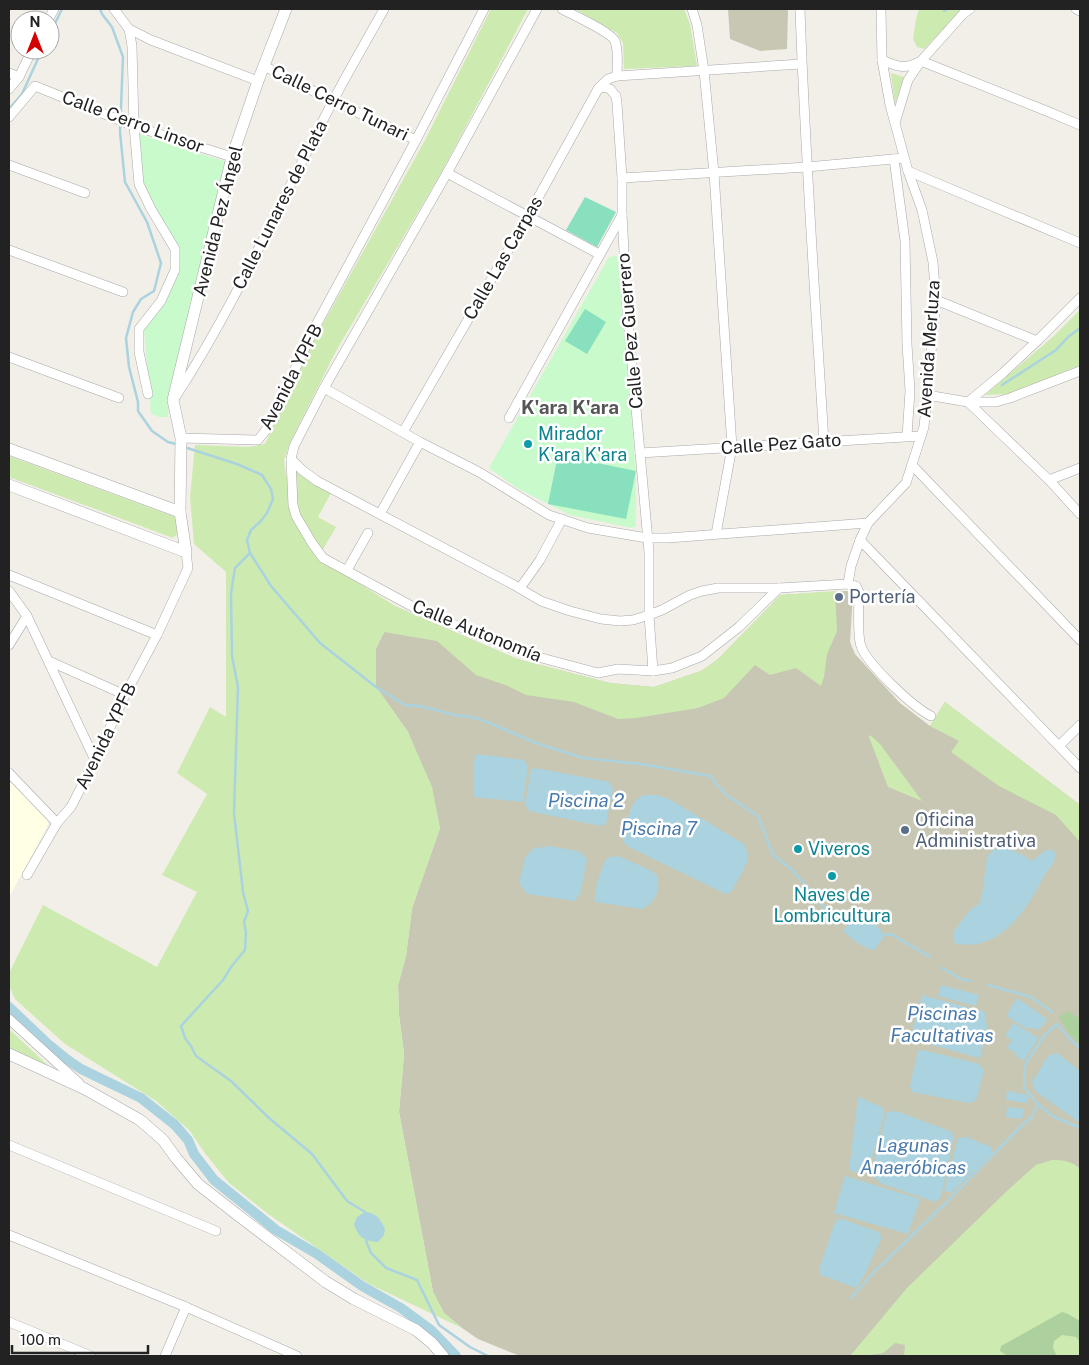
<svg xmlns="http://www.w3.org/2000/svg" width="1089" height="1365" font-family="'Public Sans',sans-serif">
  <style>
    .education { fill: #ffffe5 }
    .construction { fill: #c7c7b4 }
    .grass { fill: #cdebb0 }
    .forest { fill: #add19e }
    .park { fill: #c8facc }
    .pitch { fill: #88e0be }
    .water { fill: #aad3df }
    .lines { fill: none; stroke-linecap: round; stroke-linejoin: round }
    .stream { stroke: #aad3df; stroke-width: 2.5 }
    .canal { stroke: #aad3df; stroke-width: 10 }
    .minor-casing { stroke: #a9a9a9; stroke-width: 10 }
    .tertiary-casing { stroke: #a9a9a9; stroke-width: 12 }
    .minor { stroke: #fff; stroke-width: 9 }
    .tertiary { stroke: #fff; stroke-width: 11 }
    .culture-dot { fill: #0f9aa8; stroke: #fff; stroke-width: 2 }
    .service-dot { fill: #5c6f8a; stroke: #fff; stroke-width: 2 }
    .labels { text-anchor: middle; stroke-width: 5; stroke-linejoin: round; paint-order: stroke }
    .street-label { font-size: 18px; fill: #222; stroke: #fff }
    .culture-label { font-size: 18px; fill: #0d838f; stroke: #fff; text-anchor: start }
    .service-label { font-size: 18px; fill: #4e5e75; stroke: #fff; text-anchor: start }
    .neighbourhood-label { font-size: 19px; font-weight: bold; fill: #555; stroke: #fff }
    .water-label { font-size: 19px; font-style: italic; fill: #4a7aab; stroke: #fff }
  </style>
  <rect width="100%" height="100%" fill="#f2efe9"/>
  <polygon class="education" points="9,780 48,819 48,824 45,831 9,897"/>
  <g class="construction">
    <polygon points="728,9 788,9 787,49 760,51 730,39"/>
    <polygon points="847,591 853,593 850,642 855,654 900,703 930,726 945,702 1080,805 1080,1356 520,1356 478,1339 462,1328 444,1313 433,1292 399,1112 404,1054 399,1015 398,985 406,956 412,908 440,828 408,732 376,687 376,648 397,607 517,659 610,683 654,687 701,671 717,660 770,606 780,595"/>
  </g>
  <g class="grass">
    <polygon points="491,9 528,9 440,175 336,351 289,445 284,461 286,476 298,468 331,493 318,517 336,527 318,558 397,607 517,659 610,683 654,687 701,671 717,660 770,606 780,595 835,591 837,631 827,654 824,677 821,686 796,668 770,675 755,665 724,698 698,708 636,718 618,719 574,702 526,695 508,686 476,675 437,641 384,632 376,648 376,687 408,732 432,787 440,828 412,908 406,956 398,985 399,1015 404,1054 399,1112 433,1292 444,1313 462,1328 369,1284 268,1214 229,1183 204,1152 190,1131 156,1101 65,1044 15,999 10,988 9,973 43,905 157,967 197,892 162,875 207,794 177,773 210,707 226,717 226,572 194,544 190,497 195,445 249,447 265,444 319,331 424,142"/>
    <polygon points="575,9 684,9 690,24 697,66 624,69 623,43 617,33"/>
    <polygon points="919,9 964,9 924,49 917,47 913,39 916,19"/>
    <polygon points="891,73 904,77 895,104"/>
    <polygon points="1080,310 1080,365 1011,394 985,395 1055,335"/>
    <polygon points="9,456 178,518 180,531 173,538 9,477"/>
    <polygon points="945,702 1080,805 1080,842 1056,815 999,786 951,752 959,741 930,726"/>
    <polygon points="870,735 880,744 922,801 888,787 869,737"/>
    <polygon points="9,1029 55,1072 9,1050"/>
    <path d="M1052 1160C1062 1160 1073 1161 1080 1169V1356H904L905 1345 895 1343 883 1353 864 1356H850L907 1288 1008 1190 1036 1165Z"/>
  </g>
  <g class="forest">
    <polygon points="1067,1011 1080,1019 1080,1044 1069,1034 1059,1017"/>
    <polygon points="1062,1312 1068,1314 1080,1321 1080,1343 1076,1337 1062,1335 1054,1341 1053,1348 1057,1356 1010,1356 1006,1355 1000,1351 1001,1346"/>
  </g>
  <g class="park">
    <polygon points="139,134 227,162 169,397 168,417 159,417 151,413 144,330 171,291 179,271 179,248 142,183"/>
    <polygon points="613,256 618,256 620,261 636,477 636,526 632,528 570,515 517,488 489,468 609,257"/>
  </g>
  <g class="pitch">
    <polygon points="585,197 616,212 597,247 566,230"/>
    <polygon points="585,309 606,322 587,354 565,341"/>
    <polygon points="558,455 636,471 626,519 548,504"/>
  </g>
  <g class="water">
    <polygon points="477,754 524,760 528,766 523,802 474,797 474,761"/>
    <polygon points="535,768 609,782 613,789 606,824 600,826 529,811 525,805 531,770"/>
    <path d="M644 795H656L669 799 744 844 748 854V861L732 891 726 894 629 847 623 842C624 831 629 807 637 799 639 798 641 797 644 795Z"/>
    <polygon points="550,846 581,852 587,860 580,894 575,901 527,894 519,883 525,858 532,849"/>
    <path d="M1000 847 1009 848 1033 861 1043 852 1050 849 1056 853C1054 865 1051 864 1046 873 1027 908 1001 954 954 943V931L969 911 979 904 982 895 987 857 993 850Z"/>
    <path d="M618 856 650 870 658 876C658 894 658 898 643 909L595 902C594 889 601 868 607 858Z"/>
    <path d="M863 913 881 930 883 938 874 950C859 947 854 940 843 931L857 914Z"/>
    <polygon points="941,985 979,995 976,1006 938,996"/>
    <polygon points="922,995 985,1012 987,1028 980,1058 910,1039"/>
    <polygon points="1017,998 1047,1019 1042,1027 1035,1030 1030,1027 1028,1029 1006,1016"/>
    <polygon points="1014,1023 1038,1038 1024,1061 1016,1056 1017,1054 1007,1048 1012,1040 1005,1035"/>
    <polygon points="923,1050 979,1064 984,1070 976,1100 969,1103 912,1092 910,1086 918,1051"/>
    <polygon points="1057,1053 1080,1071 1080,1123 1035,1091 1032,1082 1049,1055"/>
    <polygon points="1007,1091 1029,1095 1027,1103 1006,1100"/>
    <polygon points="858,1097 882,1107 885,1113 868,1172 863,1174 849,1170"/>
    <polygon points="1007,1107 1024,1109 1022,1119 1006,1117"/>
    <polygon points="896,1111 950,1131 954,1136 941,1197 935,1202 880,1183 871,1173 887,1112"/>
    <polygon points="966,1137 991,1147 992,1154 951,1193 944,1191 958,1138"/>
    <polygon points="845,1176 920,1199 908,1234 834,1213"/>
    <path d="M365 1212C377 1213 380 1219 385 1229L384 1235 378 1242C365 1241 358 1238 354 1224L357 1217Z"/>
    <polygon points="838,1219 843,1219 878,1232 882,1237 864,1276 856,1288 819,1274 819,1269 834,1225"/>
  </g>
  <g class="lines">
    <g class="stream">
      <polyline points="100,9 102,14 112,27 123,57 120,132 125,182 147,222 161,263 154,291 141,299 133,312 126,338 129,367 138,402 138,411 152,431 168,442 176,444"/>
      <polyline points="944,11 947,9"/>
      <polyline points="50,34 62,9"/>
      <polyline points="9,109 22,94 42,50"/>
      <polyline points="1002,385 1056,350 1068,337 1080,328"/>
      <polyline points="184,447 237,464 262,475 271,489 273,499 267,513 260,522 251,530 247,540 250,553 271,586 320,643 376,687 405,705 420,706 459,716 467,716 485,721 536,743 583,758 641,764 710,776 726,795 758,816 773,855 791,869 810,890 834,920"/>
      <polyline points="250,553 235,568 231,593 232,656 238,687 234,813 243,892 248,911 244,922 246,933 245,950 231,967 223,980 181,1026 185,1038 191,1046 196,1056 231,1081 269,1118 312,1154 347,1201 365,1212 366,1215"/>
      <polyline points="883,935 891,934 930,957"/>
      <polyline points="942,968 961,979 970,981"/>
      <polyline points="988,985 1031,997 1052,1012"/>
      <polyline points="1038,1104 1052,1116 1080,1128"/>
      <polyline points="367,1239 366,1241 371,1253 386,1268 417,1280 439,1325 470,1347 488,1356"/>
      <polyline points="851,1298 875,1271 946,1203 1022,1125 1032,1117 1038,1104 1024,1087 1025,1065 1044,1036 1057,1024 1071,1040 1080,1048"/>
    </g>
    <polyline class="canal" points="9,1007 49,1045 65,1058 81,1069 141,1098 165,1117 175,1125 188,1140 194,1154 214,1180 276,1230 317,1254 362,1286 401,1308 431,1330 456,1356"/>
    <defs>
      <g id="minor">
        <polyline points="114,9 129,29 132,46 134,126 139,184 151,209 175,249 175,270 161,301 139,329 139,352 148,394"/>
        <polyline points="537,9 447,173 324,388 294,446 291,459 293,505 296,516 312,543 323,558 417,609 523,653 598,673 618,669 653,671 672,668 702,656 739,627 779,588"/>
        <path d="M562 9C573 15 611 32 615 41 619 52 617 65 617 76"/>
        <polyline points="692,9 697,25 704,71 714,173 732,447 716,534"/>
        <path d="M800 9C805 153 815 297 824 442"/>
        <polyline points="1076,9 1080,11"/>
        <polyline points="48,20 54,9"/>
        <polyline points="129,29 151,40 258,81"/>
        <path d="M882 60C896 66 904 70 919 62"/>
        <polyline points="921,61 1049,112 1080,125"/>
        <polyline points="264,66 333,101 416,140"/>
        <polyline points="9,73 19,77"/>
        <polyline points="9,89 19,77 32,50"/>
        <polyline points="598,89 608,79 617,76 801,64"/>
        <polyline points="9,117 35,86 134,126 232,157"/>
        <polyline points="895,123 908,80 921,61 963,14 970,9"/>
        <polyline points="894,159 905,241 907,344 910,391 907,436"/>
        <polyline points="9,165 85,193"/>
        <polyline points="908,171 1080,243"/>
        <polyline points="447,173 599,254"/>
        <polyline points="622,178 807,167 904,158"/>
        <polyline points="9,250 123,292"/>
        <polyline points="936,300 1037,341"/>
        <polyline points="9,357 119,398"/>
        <polyline points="324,388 420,442 479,472 549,515 588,528 647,538 668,538 868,523"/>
        <polyline points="927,395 968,402 996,402 1010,398 1080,371"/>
        <path d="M176 396C237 302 281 200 333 101 349 70 367 40 384 9"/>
        <polyline points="968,402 1049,480 1080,514"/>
        <polyline points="968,402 1003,373 1037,341 1080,298"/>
        <polyline points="509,418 622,215"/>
        <polyline points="403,432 528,216 598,89 604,87 610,89 616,96 617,103 622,178 622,214 627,309 649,552 649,615 653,671"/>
        <polyline points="181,438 258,440 266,430 315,327 416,140 484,9"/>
        <polyline points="640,453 921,436"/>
        <path d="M291 459 302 470 317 481 514 585 541 601 570 611 601 619 620 621 633 620 649 615 662 610 690 595 702 591 718 588H779L848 584 856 586 859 592C859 605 857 635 861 646 867 664 913 707 931 716"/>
        <polyline points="912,465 1080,640"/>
        <polyline points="1049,480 1080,468"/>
        <polyline points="380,514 420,442"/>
        <polyline points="860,540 1080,768"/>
        <polyline points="347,570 368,533"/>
        <polyline points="9,575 157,635"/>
        <polyline points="848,584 851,566 860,540 868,523 906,483 924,427 936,300 933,262 922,210 908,171 890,105 882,60 881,9"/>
        <polyline points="520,588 540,560 562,519"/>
        <polyline points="9,591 27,616 95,760"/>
        <polyline points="9,645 27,616"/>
        <polyline points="49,661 125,695"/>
        <polyline points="1059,746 1080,725"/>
        <polyline points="9,773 57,823"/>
        <polyline points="27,875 57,823 71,807 95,760 125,695 157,635 188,568 186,552"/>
        <polyline points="9,1019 79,1083"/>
        <polyline points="9,1145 216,1231"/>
        <polyline points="9,1235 186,1307 297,1356"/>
        <polyline points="9,1322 91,1356"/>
        <polyline points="165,1356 186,1307"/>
      </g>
      <g id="tertiary">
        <polyline points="9,449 180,512"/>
        <polyline points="9,485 186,552 180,512 181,438 173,400 232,157 258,81 286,9"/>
        <polyline points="9,1054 85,1089 140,1120 163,1140 176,1158 198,1184 235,1213 326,1282 354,1299 416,1330 432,1343 443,1356"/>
      </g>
    </defs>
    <use href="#minor" class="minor-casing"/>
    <use href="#tertiary" class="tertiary-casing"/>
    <use href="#minor" class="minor"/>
    <use href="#tertiary" class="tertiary"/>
  </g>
  <g class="culture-dot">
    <circle cx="528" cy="444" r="5"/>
    <circle cx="798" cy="849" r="5"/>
    <circle cx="832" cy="876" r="5"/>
  </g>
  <g class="service-dot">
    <circle cx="839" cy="597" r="5"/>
    <circle cx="905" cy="830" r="5"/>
  </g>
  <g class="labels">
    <g class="street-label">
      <text transform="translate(340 103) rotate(26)" y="6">Calle Cerro Tunari</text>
      <text transform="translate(133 122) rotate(20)" y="6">Calle Cerro Linsor</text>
      <text transform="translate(280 205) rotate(-63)" y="6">Calle Lunares de Plata</text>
      <text transform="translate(218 221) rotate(-76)" y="6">Avenida Pez Ángel</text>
      <text transform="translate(503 258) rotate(-60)" y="6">Calle Las Carpas</text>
      <text transform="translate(630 331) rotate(-95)" y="6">Calle Pez Guerrero</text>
      <text transform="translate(929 349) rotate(-86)" y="6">Avenida Merluza</text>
      <text transform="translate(291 377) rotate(-63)" y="6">Avenida YPFB</text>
      <text transform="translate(781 444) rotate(-4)" y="6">Calle Pez Gato</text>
      <text transform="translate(477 631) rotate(22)" y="6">Calle Autonomía</text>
      <text transform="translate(106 736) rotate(-64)" y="6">Avenida YPFB</text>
    </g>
    <g class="culture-label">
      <text x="538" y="440">Mirador<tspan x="538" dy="21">K'ara K'ara</tspan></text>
      <text x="808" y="855">Viveros</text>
      <text x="832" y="901" text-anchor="middle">Naves de<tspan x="832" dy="21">Lombricultura</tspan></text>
    </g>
    <g class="service-label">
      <text x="849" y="603">Portería</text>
      <text x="915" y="826">Oficina<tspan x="915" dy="21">Administrativa</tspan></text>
    </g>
    <g class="neighbourhood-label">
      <text x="570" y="414">K'ara K'ara</text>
    </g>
    <g class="water-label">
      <text x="586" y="807">Piscina 2</text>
      <text x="659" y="835">Piscina 7</text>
      <text x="942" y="1020">Piscinas<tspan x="942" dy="22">Facultativas</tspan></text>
      <text x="913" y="1152">Lagunas<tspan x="913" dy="22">Anaeróbicas</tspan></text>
    </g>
  </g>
  <rect width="1089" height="1365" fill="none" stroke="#222222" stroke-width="20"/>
  <g transform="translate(35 35)"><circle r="24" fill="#ffffff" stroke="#a7a7a7"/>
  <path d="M0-4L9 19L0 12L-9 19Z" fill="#d40000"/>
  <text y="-8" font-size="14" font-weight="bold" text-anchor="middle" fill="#222222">N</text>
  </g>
  <path d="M12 1345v8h136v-8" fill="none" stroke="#222222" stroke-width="2.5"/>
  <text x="20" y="1345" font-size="15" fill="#222222" stroke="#ffffff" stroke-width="4" paint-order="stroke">100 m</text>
</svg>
